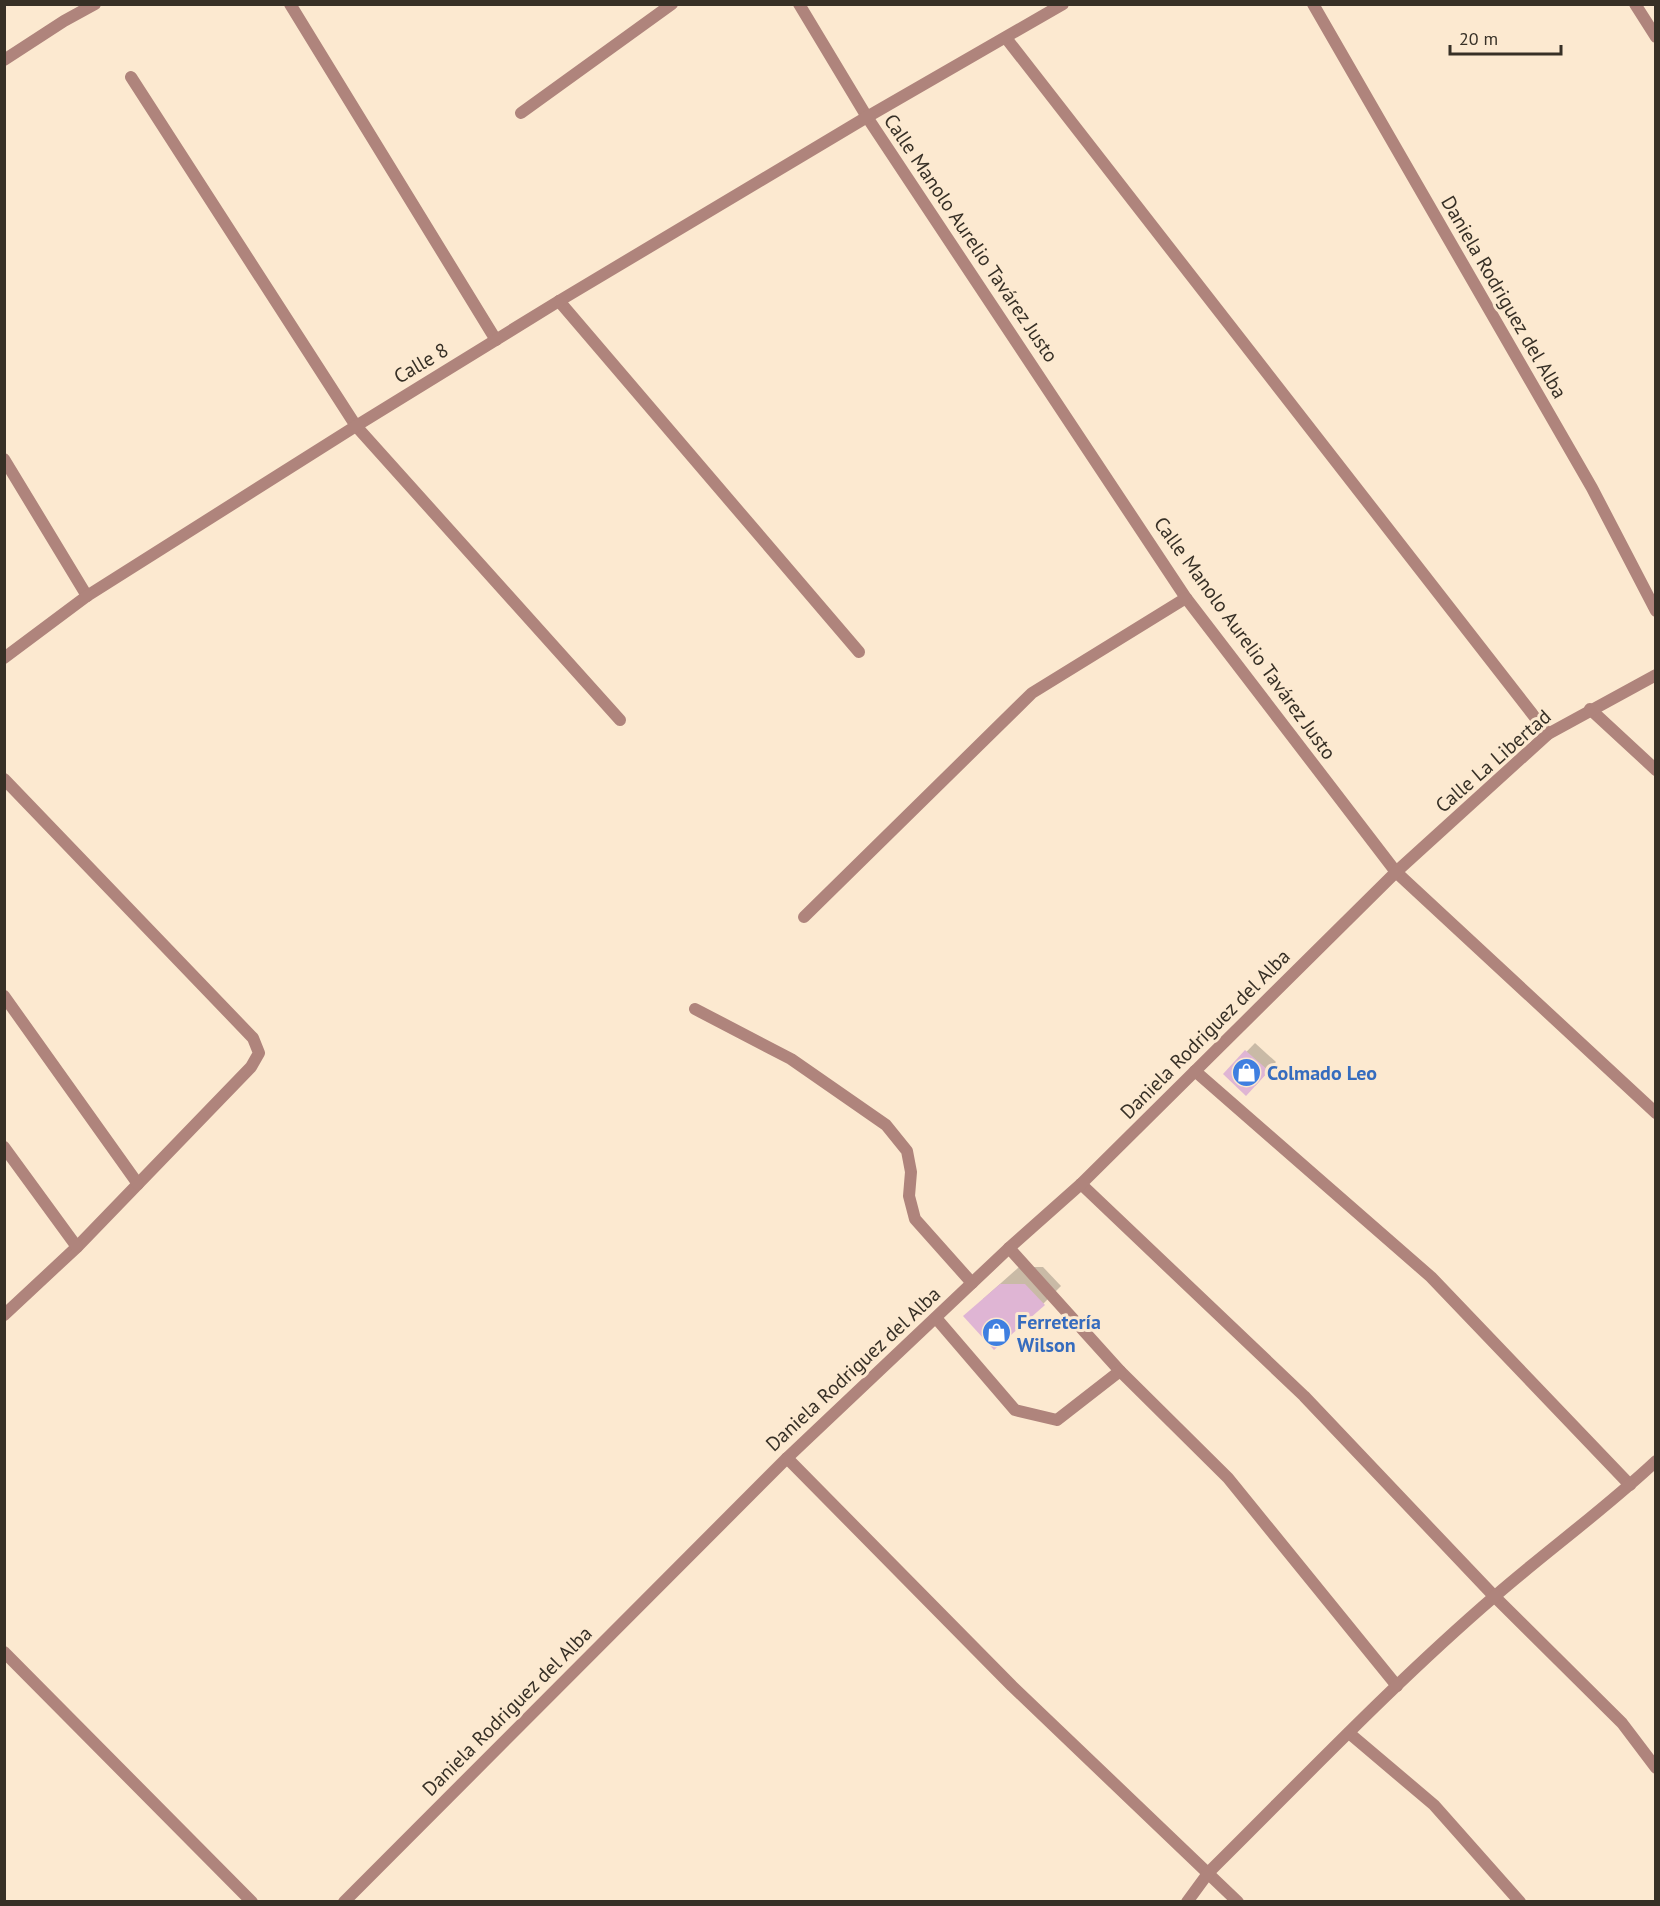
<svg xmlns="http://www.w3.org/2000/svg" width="1660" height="1906" font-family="'PT Sans',sans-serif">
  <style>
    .shadow { fill: #0003 }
    .building { fill: #dfb5d4 }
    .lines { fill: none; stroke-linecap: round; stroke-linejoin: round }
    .service { stroke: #af847c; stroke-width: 12 }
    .minor { stroke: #af847c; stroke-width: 12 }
    .labels { text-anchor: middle; stroke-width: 6; stroke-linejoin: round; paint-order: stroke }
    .street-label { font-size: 20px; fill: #373026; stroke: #fce9d0 }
    .shop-label { font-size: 20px; font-weight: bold; fill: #366cbe; stroke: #fce9d0; text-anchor: start }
  </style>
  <rect width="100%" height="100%" fill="#fce9d0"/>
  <g class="shadow">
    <polygon points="1255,1043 1276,1062 1255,1086 1225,1074"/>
    <polygon points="1019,1267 1043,1267 1061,1286 1043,1304 983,1299"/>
  </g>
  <g class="building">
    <polygon points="1245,1050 1269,1071 1246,1096 1223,1074"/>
    <polygon points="1000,1284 1025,1284 1045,1305 994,1350 963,1316"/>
  </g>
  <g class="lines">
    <polyline class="service" points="695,1009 791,1059 886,1125 907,1151 911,1172 909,1196 915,1219 972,1283"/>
    <g class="minor">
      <polyline points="290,4 496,340"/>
      <polyline points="799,4 867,117 1186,598 1396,872 1656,1113"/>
      <polyline points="1313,4 1592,488 1656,611"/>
      <polyline points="1635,4 1656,37"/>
      <polyline points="1006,38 1548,734"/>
      <polyline points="4,60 64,21 95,4"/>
      <polyline points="131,77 356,426 620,720"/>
      <polyline points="521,113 672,4"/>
      <polyline points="559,301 859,652"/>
      <polyline points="4,459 87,596"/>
      <polyline points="4,658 87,596 356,426 559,301 867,117 1063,4"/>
      <polyline points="1590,709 1656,770"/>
      <polyline points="4,779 253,1038 259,1053 251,1067 77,1247 4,1315"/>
      <polyline points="804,917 1032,693 1186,598"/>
      <polyline points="4,996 138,1184"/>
      <polyline points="1195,1071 1431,1277 1630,1485"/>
      <polyline points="4,1147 77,1247"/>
      <polyline points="1081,1184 1304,1396 1494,1596 1622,1723 1656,1768"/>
      <polyline points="1009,1248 1120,1371 1228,1478 1397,1686"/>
      <polyline points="936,1318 1015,1410 1057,1420 1120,1371"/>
      <polyline points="787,1458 1012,1686 1238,1902"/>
      <polyline points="4,1652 252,1902"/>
      <polyline points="1349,1733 1434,1805 1520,1902"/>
      <polyline points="344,1902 787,1458 1009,1248 1081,1184 1396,872 1548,734 1656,675"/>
      <path d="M1187 1902 1209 1872C1303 1779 1395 1682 1495 1596 1548 1550 1605 1509 1656 1461"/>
    </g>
  </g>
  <defs>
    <symbol id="shop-disc" viewBox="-11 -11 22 22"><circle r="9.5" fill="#3f7fe0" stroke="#fce9d0"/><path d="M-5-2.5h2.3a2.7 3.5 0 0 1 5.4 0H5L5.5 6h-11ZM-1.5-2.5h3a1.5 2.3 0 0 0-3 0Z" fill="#fff"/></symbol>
  </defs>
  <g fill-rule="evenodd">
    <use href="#shop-disc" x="1230" y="1056" width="33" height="33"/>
    <use href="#shop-disc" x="980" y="1316" width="33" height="33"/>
  </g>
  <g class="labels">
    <g class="street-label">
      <text transform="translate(971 238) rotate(56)" y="7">Calle Manolo Aurelio Tavárez Justo</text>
      <text transform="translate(1504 297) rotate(60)" y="7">Daniela Rodriguez del Alba</text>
      <text transform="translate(421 363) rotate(-31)" y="7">Calle 8</text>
      <text transform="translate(1245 638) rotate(54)" y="7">Calle Manolo Aurelio Tavárez Justo</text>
      <text transform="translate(1493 761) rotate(-41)" y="7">Calle La Libertad</text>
      <text transform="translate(1205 1034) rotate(-45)" y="7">Daniela Rodriguez del Alba</text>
      <text transform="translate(853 1369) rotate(-43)" y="7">Daniela Rodriguez del Alba</text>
      <text transform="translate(507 1711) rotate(-45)" y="7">Daniela Rodriguez del Alba</text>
    </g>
    <g class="shop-label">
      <text x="1267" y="1080">Colmado Leo</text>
      <text x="1017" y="1329">Ferretería<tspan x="1017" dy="23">Wilson</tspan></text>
    </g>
  </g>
  <rect width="1660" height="1906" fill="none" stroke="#373026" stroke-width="12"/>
  <path d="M1450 45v9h111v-9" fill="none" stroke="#373026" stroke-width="3"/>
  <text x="1459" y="45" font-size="18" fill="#373026" stroke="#fce9d0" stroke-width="4.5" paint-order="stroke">20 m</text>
</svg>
